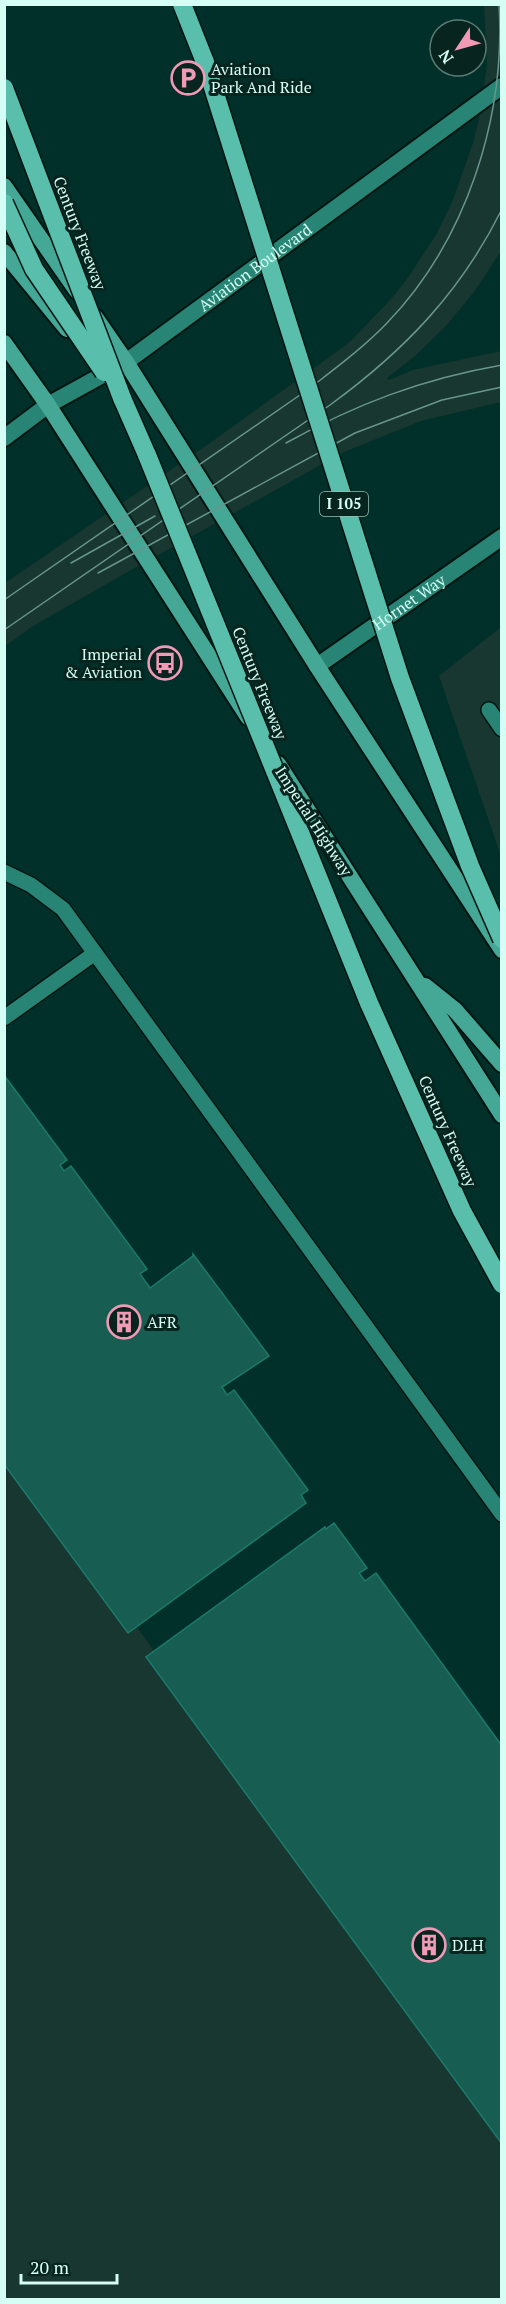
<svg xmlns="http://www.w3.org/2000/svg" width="506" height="2304" font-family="'PT Serif',serif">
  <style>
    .built { fill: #173730 }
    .building { fill: #175d51; stroke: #1b7a6b; stroke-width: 1.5 }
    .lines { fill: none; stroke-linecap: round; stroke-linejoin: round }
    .service-casing { stroke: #001611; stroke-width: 18 }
    .minor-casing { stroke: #001611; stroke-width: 20 }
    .secondary-casing { stroke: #001611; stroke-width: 20 }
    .primary-casing { stroke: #001611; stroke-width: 20 }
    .motorway-casing { stroke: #001611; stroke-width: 21 }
    .service { stroke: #288474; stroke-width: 15 }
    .minor { stroke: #288474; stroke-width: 16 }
    .secondary { stroke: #288474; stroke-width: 16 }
    .primary { stroke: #45a796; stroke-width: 16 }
    .motorway { stroke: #59bfac; stroke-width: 18 }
    .tram { stroke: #68958c; stroke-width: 1.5 }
    .motorway-bridge-casing { stroke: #001611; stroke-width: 21; stroke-linecap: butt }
    .motorway-bridge { stroke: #59bfac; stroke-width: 18 }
    .labels { text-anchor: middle; stroke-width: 6; stroke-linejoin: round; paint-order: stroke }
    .shield { fill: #08241f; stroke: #98bdb4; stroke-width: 1.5 }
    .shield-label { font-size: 15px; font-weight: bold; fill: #d5fef4 }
    .poi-label { font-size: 16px; fill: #d5fef4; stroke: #08241f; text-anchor: start }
    .street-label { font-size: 16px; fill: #d5fef4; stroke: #08241f }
  </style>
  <rect width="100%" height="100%" fill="#003029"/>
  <g class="built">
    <polygon points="484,5 501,5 501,251 474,292 446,326 415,356 387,378 389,380 413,370 501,351 501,402 421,421 344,452 124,574 33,626 5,646 5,583 210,443 350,342 390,300 407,279 436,235 453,200 473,143 480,115 487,64"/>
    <polygon points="501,627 501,856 439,676"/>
    <polygon points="4,1444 501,2129 501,2299 5,2299"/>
  </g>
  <g class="building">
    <polygon points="4,1075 67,1160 60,1165 64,1171 71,1166 147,1269 140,1274 150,1288 193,1256 193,1254 269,1356 222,1387 227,1395 234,1390 308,1490 301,1495 306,1503 128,1633 4,1464"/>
    <polygon points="334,1523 367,1568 359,1573 365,1581 376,1573 502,1746 502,2144 146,1657 325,1527 326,1529"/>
  </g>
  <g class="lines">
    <defs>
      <g id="service">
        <polyline points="489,710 502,729"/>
        <polyline points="4,872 31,885 63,909 502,1514"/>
        <polyline points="4,1018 95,953"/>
      </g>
      <g id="minor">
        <path id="s1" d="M317 666 502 537"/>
      </g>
      <g id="secondary">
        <path id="s2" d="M4 438 48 405 126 362 502 86"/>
      </g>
      <g id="primary">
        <polyline points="4,186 77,291"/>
        <polyline points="4,252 67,329"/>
        <polyline points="95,317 126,362 317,666 502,950"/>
        <polyline points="4,343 48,405 248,717"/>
        <polyline points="278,764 502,1115"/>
        <polyline points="425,986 455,1010 502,1064"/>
      </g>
      <g id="motorway">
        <polyline points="182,4 205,62"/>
        <polyline points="122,398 147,455"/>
      </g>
    </defs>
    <use href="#service" class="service-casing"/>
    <use href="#minor" class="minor-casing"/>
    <use href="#secondary" class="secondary-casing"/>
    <use href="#primary" class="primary-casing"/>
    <use href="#motorway" class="motorway-casing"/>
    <use href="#service" class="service"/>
    <use href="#minor" class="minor"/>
    <use href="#secondary" class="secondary"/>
    <use href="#primary" class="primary"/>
    <use href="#motorway" class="motorway"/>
    <g class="tram">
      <path d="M286 443C356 404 422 379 502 365"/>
      <polyline points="71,563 155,516"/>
      <polyline points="98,573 355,433 442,400 502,387"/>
      <path d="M4 600 310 388C337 367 364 347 387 323 466 241 506 118 499 4"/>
      <path d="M4 630 330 405C404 351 461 292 502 209"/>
    </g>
    <defs>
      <g id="motorway-bridge">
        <polyline points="205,62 400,678 470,866 502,939"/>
        <polyline points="4,88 122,398"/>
        <polyline points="4,203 34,269 104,372"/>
        <polyline points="147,455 369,1003 462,1211 502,1284"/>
      </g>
    </defs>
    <use href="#motorway-bridge" class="motorway-bridge-casing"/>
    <use href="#motorway-bridge" class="motorway-bridge"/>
  </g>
  <defs>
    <symbol id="parking-ring" viewBox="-11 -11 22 22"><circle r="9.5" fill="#08241f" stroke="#f09ab6" stroke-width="1.5"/><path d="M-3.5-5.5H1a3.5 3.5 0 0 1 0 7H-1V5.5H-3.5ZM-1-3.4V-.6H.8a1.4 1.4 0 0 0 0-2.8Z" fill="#f09ab6"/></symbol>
    <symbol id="bus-ring" viewBox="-11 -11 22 22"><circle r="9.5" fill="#08241f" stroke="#f09ab6" stroke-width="1.5"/><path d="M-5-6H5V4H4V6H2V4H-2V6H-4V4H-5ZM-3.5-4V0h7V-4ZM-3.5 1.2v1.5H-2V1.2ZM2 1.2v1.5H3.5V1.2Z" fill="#f09ab6"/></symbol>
    <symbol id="building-ring" viewBox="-11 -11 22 22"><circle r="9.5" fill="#08241f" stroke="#f09ab6" stroke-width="1.5"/><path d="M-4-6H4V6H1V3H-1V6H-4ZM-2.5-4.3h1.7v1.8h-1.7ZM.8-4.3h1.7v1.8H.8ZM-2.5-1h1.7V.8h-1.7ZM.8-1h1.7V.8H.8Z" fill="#f09ab6"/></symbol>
  </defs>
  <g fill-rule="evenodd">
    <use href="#parking-ring" x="169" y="59" width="38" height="38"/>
    <use href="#bus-ring" x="146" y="644" width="38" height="38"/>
    <use href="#building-ring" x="105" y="1303" width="38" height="38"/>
    <use href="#building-ring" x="410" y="1926" width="38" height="38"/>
  </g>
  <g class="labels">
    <rect class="shield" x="320" y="492" width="48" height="24" rx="4.5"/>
    <g class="shield-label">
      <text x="344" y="509">I 105</text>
    </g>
    <g class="poi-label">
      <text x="211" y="75">Aviation<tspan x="211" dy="18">Park And Ride</tspan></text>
      <text x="142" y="660" text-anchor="end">Imperial<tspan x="142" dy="18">&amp; Aviation</tspan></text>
      <text x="147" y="1328">AFR</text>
      <text x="452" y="1951">DLH</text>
    </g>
    <g class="street-label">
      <text transform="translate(80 233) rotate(69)" y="6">Century Freeway</text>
      <text dy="6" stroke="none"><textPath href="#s2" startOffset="304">Aviation Boulevard</textPath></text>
      <text dy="6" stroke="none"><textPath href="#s1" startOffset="112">Hornet Way</textPath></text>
      <text transform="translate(260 683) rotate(68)" y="6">Century Freeway</text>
      <text transform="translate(314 821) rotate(57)" y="6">Imperial Highway</text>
      <text transform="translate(448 1131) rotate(66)" y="6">Century Freeway</text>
    </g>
  </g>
  <rect width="506" height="2304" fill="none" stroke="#d5fef4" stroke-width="12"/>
  <g transform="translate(458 48) rotate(234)"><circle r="28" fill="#08241f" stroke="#5a7b74" stroke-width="1.5"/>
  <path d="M0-4.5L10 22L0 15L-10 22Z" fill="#f09ab6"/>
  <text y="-9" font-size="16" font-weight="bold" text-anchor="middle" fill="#d5fef4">N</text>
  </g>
  <path d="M21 2274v9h96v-9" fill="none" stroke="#d5fef4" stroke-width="3"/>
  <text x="30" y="2274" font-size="18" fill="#d5fef4" stroke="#08241f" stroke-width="4.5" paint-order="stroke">20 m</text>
</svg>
